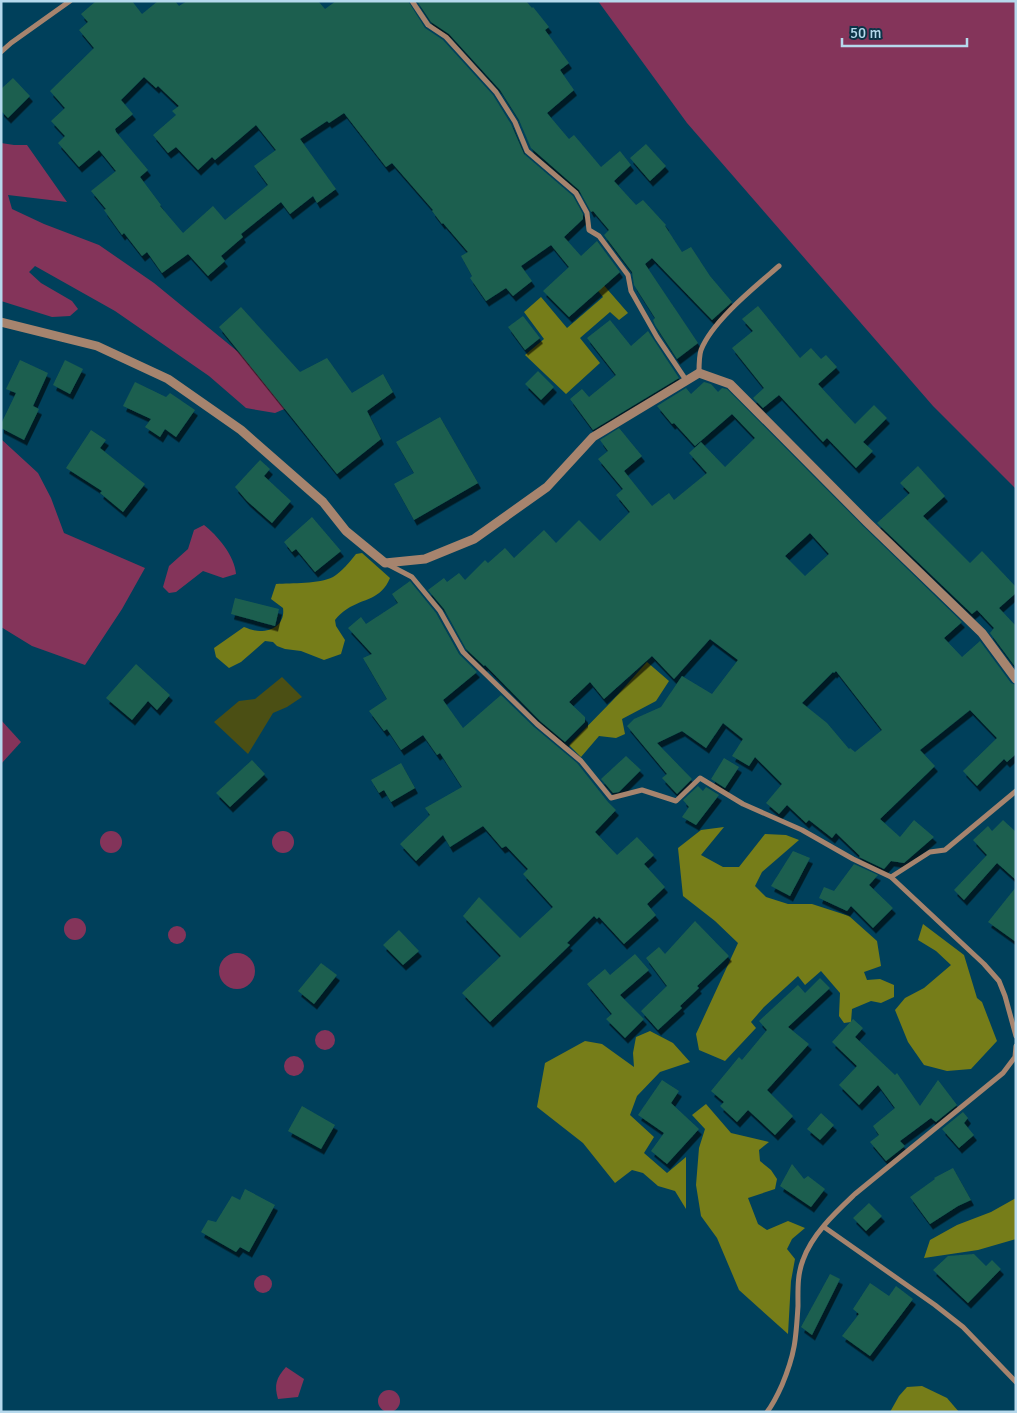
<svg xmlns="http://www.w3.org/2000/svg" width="1017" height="1413" font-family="Signika,sans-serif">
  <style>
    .green { fill: #4b4f14 }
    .forest { fill: #767d19 }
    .water { fill: #84345a }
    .building { fill: #1d5f4f; fill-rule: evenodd; filter: url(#shadow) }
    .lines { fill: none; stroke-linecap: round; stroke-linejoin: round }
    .minor { stroke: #a6846e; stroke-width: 5 }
    .tertiary { stroke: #a6846e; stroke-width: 9 }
  </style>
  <defs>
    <filter id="shadow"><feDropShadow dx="3" dy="5.5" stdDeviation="0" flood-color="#0009"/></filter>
  </defs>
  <rect width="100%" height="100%" fill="#00405b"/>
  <polygon class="green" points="282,677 302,697 287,707 273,713 248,754 214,722 239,701 255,699"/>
  <g class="forest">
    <polygon points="601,282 628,313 619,320 610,312 580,338 600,363 566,394 525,355 544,339 524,312 541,297 567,328 603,297 595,287"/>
    <path d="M362 553 390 578C381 600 364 598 347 609 342 612 338 616 335 620L336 626 345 640 341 654 324 660 301 651 285 649 277 646 273 642 265 641 241 662 229 668 216 657 214 648 244 627C249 629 255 631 260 631 275 631 285 622 283 608L271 599 276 584C292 583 319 584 333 577 341 572 350 562 356 554Z"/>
    <polygon points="647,662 669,681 656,701 622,719 625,734 616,738 599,736 581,757 569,745 612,701"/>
    <polygon points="724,827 701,855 723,867 739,867 765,834 786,835 799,840 762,872 755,886 766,897 788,904 812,904 849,916 877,941 881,966 864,972 867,980 880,979 894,985 894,997 881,1003 871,1001 852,1009 851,1022 844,1023 839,1016 840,993 821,971 805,985 798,976 764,1007 751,1022 756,1028 725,1061 699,1050 696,1034 738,943 715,921 683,896 678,848 701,830"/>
    <polygon points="923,924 964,955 977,998 982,1002 997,1041 971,1069 947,1071 924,1065 908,1042 895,1010 905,998 924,988 951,965 936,951 918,940"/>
    <polygon points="650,1031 673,1043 690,1062 660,1072 637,1096 630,1115 654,1137 644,1153 667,1173 686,1157 686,1209 675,1191 658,1186 643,1173 632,1170 615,1183 583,1143 537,1107 545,1063 585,1041 602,1044 634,1067 633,1053 636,1037"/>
    <polygon points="706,1104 731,1133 769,1142 759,1150 760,1161 771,1170 777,1179 775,1189 748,1198 758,1224 767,1230 788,1221 805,1228 792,1239 787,1249 795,1259 791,1281 788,1334 739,1290 717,1238 701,1216 696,1185 699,1148 705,1129 692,1115"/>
    <polygon points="1016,1198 1016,1239 978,1250 924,1258 930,1240 957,1225 991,1212"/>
    <polygon points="922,1386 947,1398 959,1412 890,1412 899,1396 907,1387"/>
  </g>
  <g class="water">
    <polygon points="598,1 1016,1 1016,489 933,406 687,123"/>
    <polygon points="1,143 14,145 27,145 67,202 8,195 12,209 44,224 99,245 154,283 286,391 289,407 275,413 246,408 209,376 115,311 35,266 29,272 41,283 72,301 78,309 70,316 52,317 1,301"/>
    <polygon points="1,439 38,473 51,498 64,533 145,568 122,609 85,665 32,646 1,627"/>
    <path d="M204 525C217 535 235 556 236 574L223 578 203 571 176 592 169 593 163 587 169 566 188 549 194 530Z"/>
    <polygon points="1,720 21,742 1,764"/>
    <circle cx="111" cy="842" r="11"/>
    <circle cx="283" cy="842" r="11"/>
    <circle cx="75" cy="929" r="11"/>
    <circle cx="177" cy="935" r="9"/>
    <circle cx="237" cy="971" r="18"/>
    <circle cx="325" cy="1040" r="10"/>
    <circle cx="294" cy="1066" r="10"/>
    <circle cx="263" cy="1284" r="9"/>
    <path d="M286 1367 304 1379 298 1397 278 1399C274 1385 276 1378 286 1367Z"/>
    <circle cx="389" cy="1401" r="11"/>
  </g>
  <g class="building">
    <path d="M96 1H132L142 14 158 1H175L179 6 187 1H318L325 9 336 1H408L425 28 443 40 493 95 511 124 524 154 573 196 583 214V219L564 237 581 256 597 241 620 272 569 317 543 291 569 267 551 245 521 266 532 281 513 296 506 288 486 301 470 278 472 276 461 256 468 252 443 223 442 224 432 211 433 210 392 163 386 167 344 113 329 123 327 121 300 139 336 189 317 203 313 196 290 214 281 202 241 234 243 237 221 256 225 261 208 276 188 254 162 273 147 252 142 256 124 233 122 235 104 210 106 209 91 191 116 171 99 150 79 167 58 143 65 136 51 121 65 108 50 91 94 48 79 30 88 22 81 14ZM144 77 156 88 158 86 179 106 172 111 176 115 153 135 168 153 176 147 198 170 212 157 215 160 256 125 276 150 254 166 268 185 225 220 213 206 183 233 160 206 161 205 140 177 148 170 116 132 115 129 133 114 121 100Z"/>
    <polygon points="417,1 526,1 532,8 533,7 549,27 545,30 569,63 560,70 574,90 547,113 569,139 574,135 601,167 620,151 631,165 614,181 636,205 643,200 666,225 665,226 682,252 691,247 710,276 732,302 712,320 652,258 645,264 698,343 677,359 655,325 653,320 655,318 634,285 632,272 604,235 609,230 593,211 591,212 579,190 531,148 519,120 500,90 449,34 431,22"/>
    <polygon points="13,78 30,96 8,118 1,111 1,89"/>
    <polygon points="646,144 666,166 650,181 630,158"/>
    <polygon points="758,306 800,358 811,348 821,359 826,355 837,367 818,384 855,424 874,405 887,418 863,442 873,451 856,468 827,438 823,442 779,395 763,408 753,398 764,388 732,348 753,331 742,319"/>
    <polygon points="241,307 300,372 327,358 352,393 383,374 393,392 367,411 381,439 337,474 219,327"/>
    <polygon points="523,316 540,338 525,350 508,327"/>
    <polygon points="610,320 631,346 648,331 679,378 593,430 570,399 582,389 589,397 616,375 587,338"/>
    <polygon points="20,360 48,373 33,406 39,409 24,440 1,428 1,424 16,393 6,389"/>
    <polygon points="65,360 83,369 70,394 53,385"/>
    <polygon points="538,371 554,387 541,400 525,384"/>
    <polygon points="135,382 166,397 170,393 195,410 176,437 165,429 160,437 145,427 151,419 123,406"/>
    <path d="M704 382 711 384 718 392 722 388 727 389 863 526 962 622 944 638 962 657 980 641 1011 683 1016 685V754L1007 762 1004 759 977 786 963 771 997 738 970 710 920 750 935 766 880 819 900 837 914 820 934 837 904 863 891 861 884 869 859 857 860 856 836 833 832 838 809 820 806 823 787 805 779 814 766 803 782 784 755 757 749 766 732 756 743 739 723 723 706 748 682 731 657 743 692 779 677 794 662 778 667 774 627 726 634 719 661 707 682 676 712 694 738 660 710 639 674 679 652 656 604 699 590 682 569 702 585 717V722L565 742 540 721 485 665 484 666 466 649 444 609 428 590 444 578 447 582 459 573 465 580 485 560 488 563 505 548 514 558 544 530 556 543 579 520 600 541 630 512 616 495 623 489 598 459 608 451 600 440 619 428 642 456 624 471 652 506 669 493 674 500 707 473 689 453 701 442 725 467 755 438 732 414 695 446 674 423 672 424 657 406 686 388 691 394ZM810 533 829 554 805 576 785 556ZM836 671 882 730 855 752 850 748 849 749 827 723 802 703 833 672 834 673Z"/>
    <polygon points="440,417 478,483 414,520 394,484 414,473 396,442"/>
    <polygon points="91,430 106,440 100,448 145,484 123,512 100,493 102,491 66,468"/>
    <polygon points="260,460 270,469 264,476 291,501 272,523 247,501 235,487"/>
    <polygon points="918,466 945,496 923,516 970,563 982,551 1016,587 1016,593 999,608 1016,626 1016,668 990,633 994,628 977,610 972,614 877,523 910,493 900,483"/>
    <polygon points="312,517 341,551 315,572 296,549 292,552 284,542"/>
    <polygon points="410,581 436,613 459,654 477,672 443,700 463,728 501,695 534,727 577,763 608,802 616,810 595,832 617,855 637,837 654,855 644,864 665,887 647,904 656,915 624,944 599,917 597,919 594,916 567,943 570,945 490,1022 462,993 501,956 463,916 479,897 520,938 553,907 523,874 528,869 506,846 502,848 483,826 450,847 443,835 416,861 400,844 430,815 425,808 462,787 440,753 437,755 423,735 401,750 387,729 384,731 369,711 387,699 363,658 372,654 348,628 361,617 366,624 398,603 392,594"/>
    <polygon points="235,598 279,609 275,626 231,614"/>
    <polygon points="136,664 170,695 157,710 148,701 132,720 106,698"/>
    <polygon points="626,756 641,770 619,792 613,793 601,779"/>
    <polygon points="724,758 739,767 725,788 711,779"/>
    <polygon points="252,760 265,774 230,807 216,793"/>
    <polygon points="401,763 415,788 391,802 384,790 379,793 371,780"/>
    <polygon points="698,786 703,791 706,787 719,795 696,825 682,817 689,807 683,800"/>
    <polygon points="1003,820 1016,832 1016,880 997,863 964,900 954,890 987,855 973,840 988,826 992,831"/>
    <polygon points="793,851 810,858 790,896 771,886"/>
    <polygon points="854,864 878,875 869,885 893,908 873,928 851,906 847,911 819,898 824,887 834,891"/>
    <polygon points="1016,887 1016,942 988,922"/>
    <polygon points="695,921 729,956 697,986 699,988 680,1006 682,1008 658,1030 641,1011 667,986 646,958 659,947 665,954"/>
    <polygon points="399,930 419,951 403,965 383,945"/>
    <polygon points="635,954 649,970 620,995 644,1019 625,1038 606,1019 612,1014 587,984 605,969 610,975"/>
    <polygon points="321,963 337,975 314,1004 298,991"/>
    <polygon points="820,978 830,988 788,1027 809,1044 767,1090 793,1116 775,1135 748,1110 737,1122 720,1106 724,1102 711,1091 739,1057 742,1060 767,1030 759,1021 798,985 805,993"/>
    <polygon points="853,1019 863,1028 855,1037 895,1075 897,1073 920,1106 938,1080 957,1105 936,1122 931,1118 900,1141 905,1146 886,1161 870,1142 879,1135 873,1126 895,1108 878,1085 859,1105 839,1085 857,1066 832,1042"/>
    <polygon points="662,1080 679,1091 671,1103 699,1129 667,1164 651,1151 664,1133 638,1115"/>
    <polygon points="302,1106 335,1125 321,1149 288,1131"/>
    <polygon points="963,1112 968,1118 964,1123 974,1135 959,1148 942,1129"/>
    <polygon points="821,1113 834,1125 820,1140 807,1129"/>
    <polygon points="792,1164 804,1179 808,1176 825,1189 811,1207 780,1186"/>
    <polygon points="953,1168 971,1200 958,1206 930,1224 910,1197 935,1179 934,1178"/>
    <polygon points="245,1189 275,1205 249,1252 240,1247 236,1252 201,1232 208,1220 216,1222 232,1196 240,1200"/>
    <polygon points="869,1203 882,1216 866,1231 853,1218"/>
    <polygon points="974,1254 986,1266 992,1260 1001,1269 968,1303 933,1270 948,1256"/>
    <polygon points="830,1274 840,1279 812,1335 801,1327"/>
    <polygon points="870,1283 889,1296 896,1286 913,1299 870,1356 842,1336 859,1314 853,1309"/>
  </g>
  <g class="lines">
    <g class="minor">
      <polyline points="412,1 428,25 446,37 496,92 515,122 527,151 576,193 587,213 589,230 599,236 628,275 631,291 657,337 686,380"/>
      <polyline points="1,52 11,43 70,1"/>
      <path d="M699 373C699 366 699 356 701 350 712 321 756 286 779 266"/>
      <polyline points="387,564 412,577 440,611 463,652 537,724 581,761 611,798 642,790 676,801 700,778 743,804 802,830 853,859 891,877 930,852 945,850 1016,791"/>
      <polyline points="891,877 984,964 999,981 1005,996 1016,1036"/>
      <polyline points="824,1227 935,1305 963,1327 1016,1382"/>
      <path d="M767 1412C774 1403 778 1394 782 1385 795 1354 796 1339 798 1306 798 1291 797 1275 803 1260 812 1234 836 1212 855 1194L1003 1073 1015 1057 1016 1046"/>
    </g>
    <polyline class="tertiary" points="1,322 97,346 168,379 241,430 323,502 346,531 385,563 425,559 474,539 547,487 593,437 699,373 730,384 867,522 982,633 1016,679"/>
  </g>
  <rect width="1017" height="1413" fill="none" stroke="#b6d9ed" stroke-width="5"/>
  <path d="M842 38v8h125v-8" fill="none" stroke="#b6d9ed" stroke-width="2.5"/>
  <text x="850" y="38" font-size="15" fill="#b6d9ed" stroke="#0c3448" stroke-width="4" paint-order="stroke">50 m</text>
</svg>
